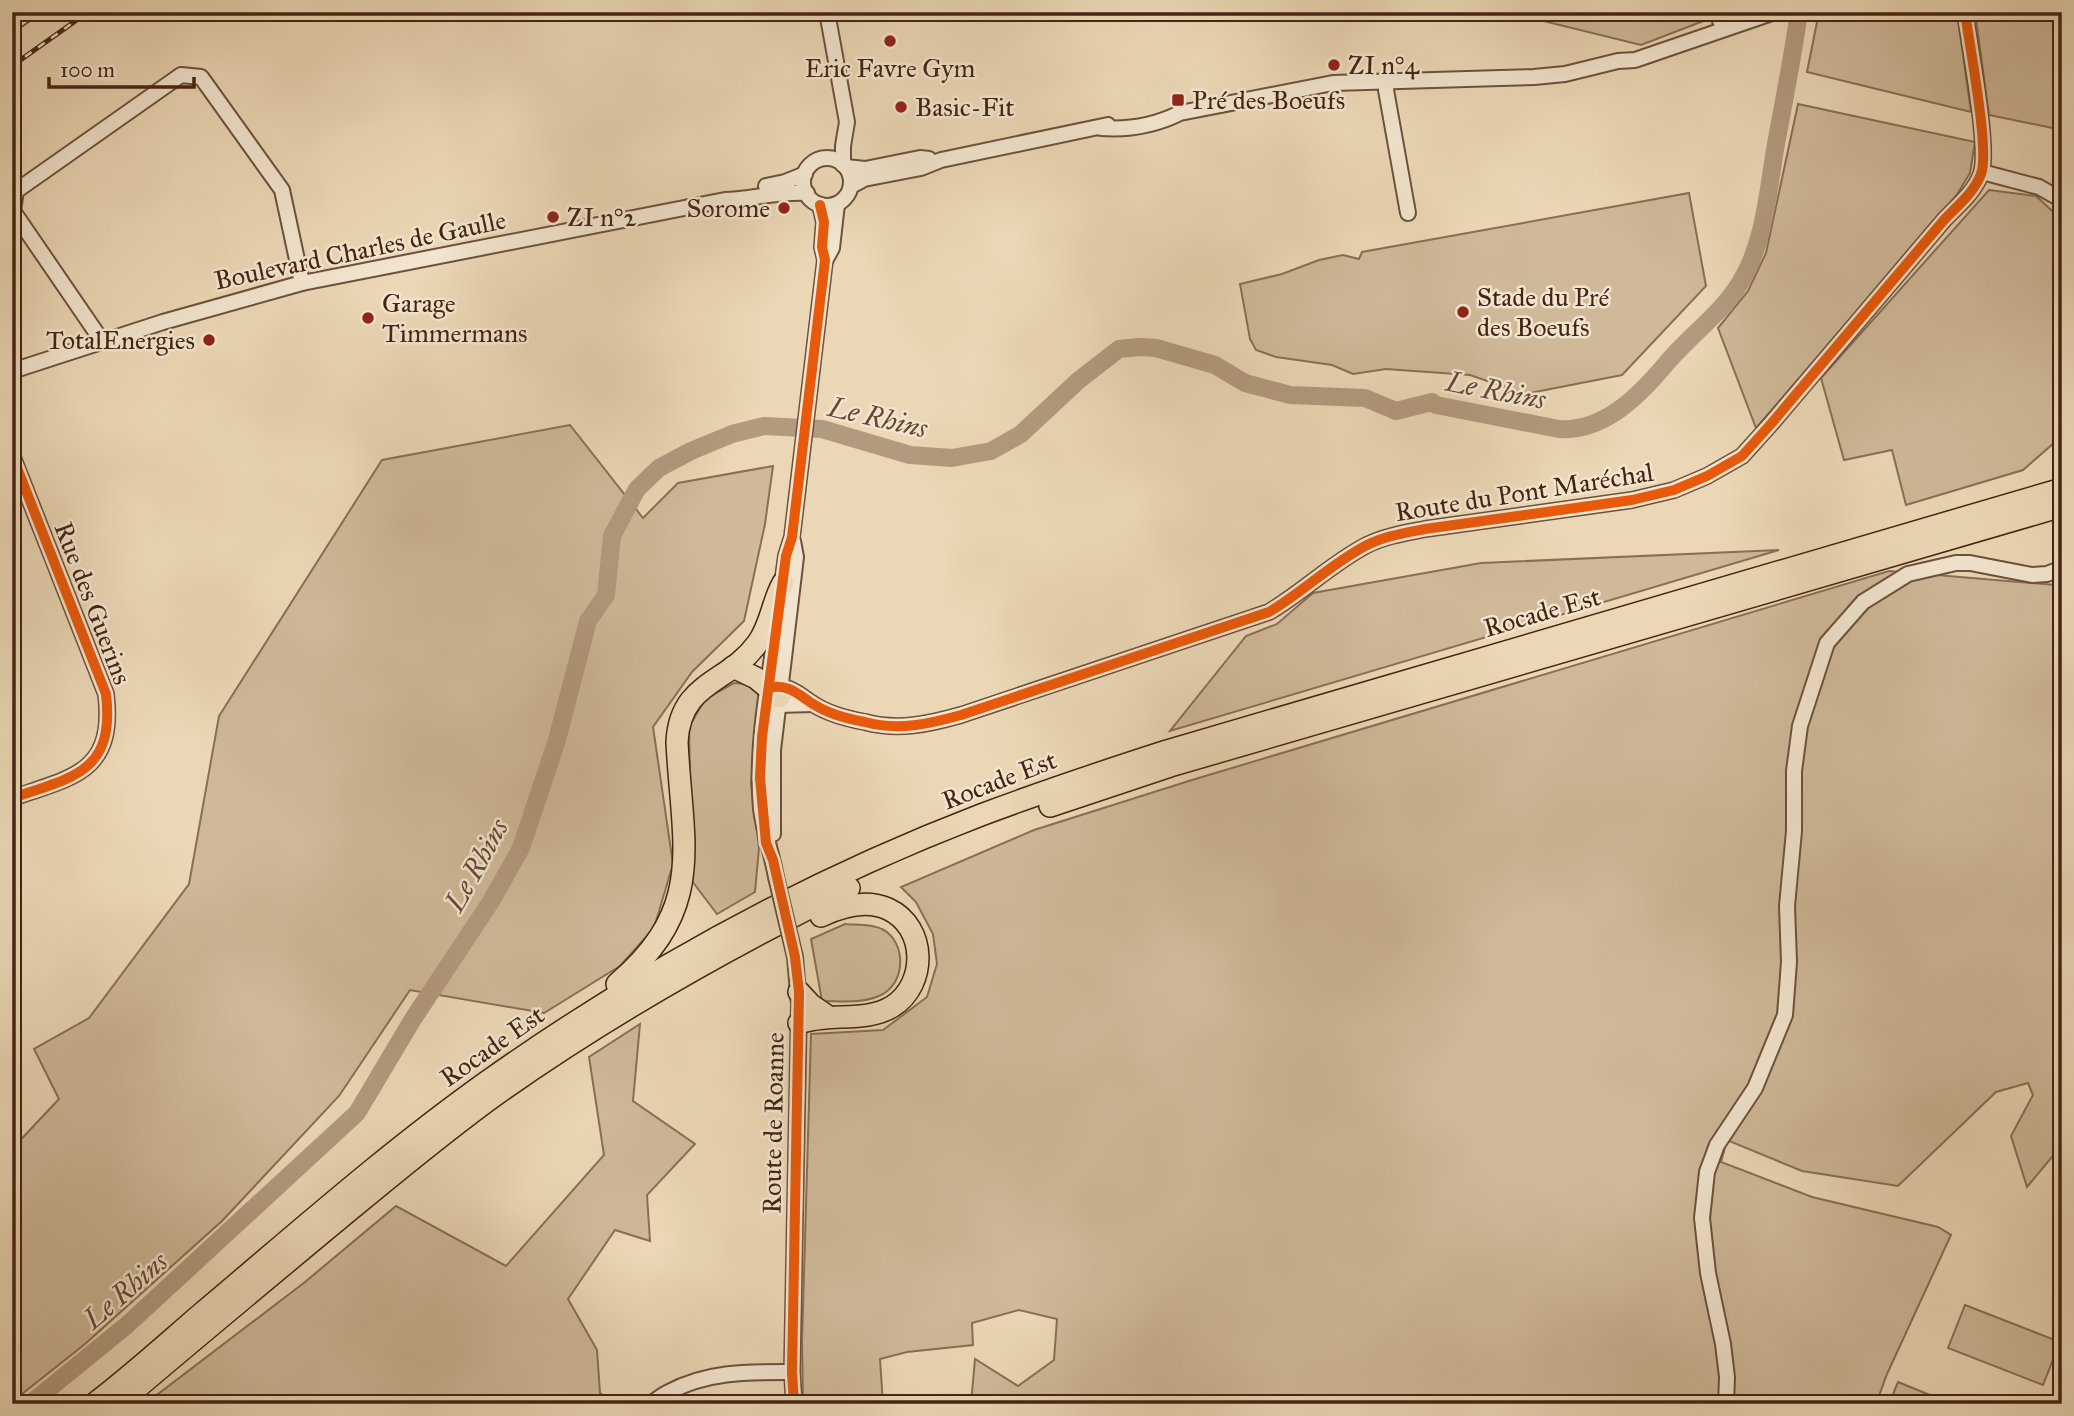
<svg xmlns="http://www.w3.org/2000/svg" width="2074" height="1416" font-family="'IM FELL Great Primer',serif">
  <style>
    .green { fill: #cfb999; stroke: #8a6e56; stroke-width: 2 }
    .lines { fill: none; stroke-linecap: round; stroke-linejoin: round }
    .river { stroke: #b29a7e; stroke-width: 18 }
    .minor-casing { stroke: #6e513c; stroke-width: 18 }
    .highway-casing { stroke: #442413; stroke-width: 24 }
    .minor { stroke: #f2e5cf; stroke-width: 14 }
    .highway { stroke: #ebd7b5; stroke-width: 21 }
    .rail-casing { stroke: #442413; stroke-width: 5 }
    .rail { stroke: #f2e5cf; stroke-width: 2.5; stroke-dasharray: 8; stroke-linecap: butt }
    .minor-bridge-casing { stroke: #6e513c; stroke-width: 18; stroke-linecap: butt }
    .minor-bridge { stroke: #f2e5cf; stroke-width: 14 }
    .cycleway-casing { stroke: #f2e5cf; stroke-width: 15 }
    .cycleway { stroke: #e8590c; stroke-width: 10 }
    .poi-dot { fill: #8f2418; stroke: #f2e5cf; stroke-width: 2.5 }
    .labels { text-anchor: middle; stroke-width: 5; stroke-linejoin: round; paint-order: stroke }
    .poi-label { font-size: 26px; fill: #442413; stroke: #f2e5cf; text-anchor: start }
    .street-label { font-size: 26px; fill: #442413; stroke: #f2e5cf }
    .water-label { font-size: 28px; font-style: italic; fill: #654733; stroke: #f2e5cf }
  </style>
  <rect width="100%" height="100%" fill="#ebd7b5"/>
  <filter id="stains"><feTurbulence type="fractalNoise" baseFrequency=".00286" numOctaves="4"/><feColorMatrix values="0 0 0 0 .2 0 0 0 0 .09 0 0 0 0 .02 0 0 0 .5 -.17"/></filter>
  <radialGradient id="worn" r=".72"><stop offset=".6" stop-color="#630" stop-opacity="0"/><stop offset="1" stop-color="#630" stop-opacity=".3"/></radialGradient>
  <g class="green">
    <polygon points="1507,12 1727,12 1641,45"/>
    <polygon points="1819,12 1957,12 1971,112 1807,72"/>
    <polygon points="1975,12 2062,12 2062,130 1989,115"/>
    <polygon points="1798,104 1975,142 1970,173 1956,196 1756,428 1718,328 1748,291 1766,253"/>
    <polygon points="1989,190 2036,196 2062,220 2062,436 2023,470 1906,505 1892,450 1844,460 1821,378"/>
    <polygon points="1689,193 1706,286 1622,375 1525,394 1470,375 1386,369 1353,374 1332,365 1276,357 1256,350 1250,339 1240,284 1282,274 1319,260 1343,255 1359,259 1362,252"/>
    <polygon points="570,425 643,518 678,483 773,466 765,524 744,621 692,672 653,727 673,864 654,928 620,966 544,1013 410,990 339,1096 222,1221 85,1344 12,1402 12,1149 59,1099 34,1049 89,1018 189,884 219,716 382,460"/>
    <polygon points="1779,550 1170,731 1246,636 1277,624 1313,593 1481,563"/>
    <polygon points="1889,571 2056,585 2062,591 2062,1145 2027,1187 2011,1136 2033,1095 2028,1083 1996,1092 1898,1186 1802,1171 1727,1140 1721,1162 1812,1197 1938,1227 1951,1235 1887,1374 1876,1404 971,1404 975,1359 1018,1386 1054,1360 1057,1319 1019,1310 972,1323 973,1345 907,1352 880,1359 883,1404 803,1404 802,1342 811,1034 883,1030 927,997 937,964 933,934 916,902 901,887 1034,830 1192,780"/>
    <polygon points="734,683 747,684 759,692 751,783 759,848 755,892 717,914 692,881 689,727 705,699"/>
    <path d="M845 924C856 925 873 924 882 929 907 942 906 983 881 995 863 1004 841 1001 822 1001L811 939Z"/>
    <polygon points="640,1024 633,1101 695,1144 647,1195 650,1241 615,1230 568,1299 597,1350 600,1393 617,1404 145,1404 305,1282 396,1206 506,1266 604,1155 589,1057"/>
    <polygon points="1965,1305 2060,1342 2043,1385 1948,1348"/>
    <polygon points="1898,1382 1952,1404 1889,1404"/>
  </g>
  <g class="lines">
    <path class="river" d="M30 1404 127 1325 357 1113 413 1019 490 903 521 848 557 740 588 621 606 595 612 536 637 489 659 468 691 451 732 434 764 426 822 429 910 455 952 458 991 451 1021 434 1079 380 1119 349 1140 347 1156 348 1215 365 1245 383 1290 395 1365 398 1396 411 1432 402 1436 405 1559 429C1603 432 1638 397 1665 365 1688 337 1721 314 1740 283 1765 243 1768 189 1776 144 1784 100 1793 56 1799 12"/>
    <defs>
      <g id="minor">
        <polyline points="827,12 847,122 843,146 843,165"/>
        <polyline points="1720,21 1745,12"/>
        <polyline points="12,24 29,12"/>
        <polyline points="1387,80 1386,90 1408,213"/>
        <path d="M1101 128C1128 130 1156 125 1180 113L1333 83 1534 77 1565 74 1618 61 1635 60 1775 12"/>
        <circle cx="827" cy="182" r="24"/>
        <polyline points="846,167 865,169 920,158 929,159"/>
        <polyline points="1982,172 2039,187 2062,200"/>
        <polyline points="766,186 785,182 805,174"/>
        <polyline points="851,186 864,179 921,168 941,160 1108,125"/>
        <polyline points="826,259 832,248 837,204"/>
        <polyline points="102,341 13,211 16,191 181,75 201,77 282,190 302,283"/>
        <path d="M12 371 163 322 302 283 725 200C753 199 779 191 807 193"/>
        <path d="M12 455 106 694C115 772 74 777 12 798"/>
        <polyline points="781,592 786,556 792,537 825,260 822,247 824,222 820,205"/>
        <path d="M769 688C788 683 799 695 813 704 827 713 848 719 865 722 898 731 929 724 961 715L1269 612C1303 592 1332 563 1367 545 1385 536 1405 533 1425 529L1632 500 1674 490 1707 476 1742 456 1770 425 1944 220C1957 206 1974 193 1981 174 1990 150 1969 44 1965 12"/>
        <polyline points="778,705 813,704"/>
        <polyline points="773,834 773,750 796,557 793,541"/>
        <path d="M776 877C772 854 764 833 761 809 755 744 770 676 779 612"/>
        <path d="M650 1404C657 1400 662 1395 669 1392 708 1371 748 1372 792 1372"/>
        <polyline points="794,1404 792,1372 799,1004 795,957"/>
        <polyline points="1726,1404 1727,1377 1723,1344 1708,1273 1702,1218 1707,1172 1717,1145 1755,1088 1785,1015 1789,962 1787,906 1794,831 1794,771 1800,726 1827,643 1863,602 1908,574 1956,563 1970,563 2032,575 2047,574 2062,568"/>
      </g>
      <g id="highway">
        <polyline points="733,667 756,678 779,697"/>
        <polyline points="1050,806 1170,766 2062,506"/>
        <path d="M617 984C707 907 682 846 677 742 680 681 728 684 757 644 771 626 772 602 783 583"/>
        <polyline points="799,992 811,1005 827,1016"/>
        <path d="M799 1023C829 1012 867 1023 893 1006 927 984 927 927 888 909 866 899 842 906 821 916"/>
        <path d="M94 1404C131 1376 166 1344 201 1314 295 1235 388 1152 488 1081 641 973 806 882 981 815 1042 792 1105 771 1167 751L2062 489"/>
        <path d="M118 1404C193 1340 269 1277 345 1214 395 1173 445 1131 498 1093 610 1014 727 948 849 888"/>
      </g>
    </defs>
    <use href="#minor" class="minor-casing"/>
    <use href="#highway" class="highway-casing"/>
    <use href="#minor" class="minor"/>
    <use href="#highway" class="highway"/>
    <defs>
      <polyline id="rail" points="12,66 88,12"/>
    </defs>
    <use href="#rail" class="rail-casing"/>
    <use href="#rail" class="rail"/>
    <defs>
      <polyline id="minor-bridge" points="776,877 795,957"/>
    </defs>
    <use href="#minor-bridge" class="minor-bridge-casing"/>
    <use href="#minor-bridge" class="minor-bridge"/>
    <defs>
      <g id="cycleway">
        <path d="M12 455 106 694C115 772 74 777 12 798"/>
        <path d="M769 688C788 683 799 695 813 704 827 713 848 719 865 722 898 731 929 724 961 715L1269 612C1303 592 1332 563 1367 545 1385 536 1405 533 1425 529L1632 500 1674 490 1707 476 1742 456 1770 425 1944 220C1957 206 1974 193 1981 174 1990 150 1969 44 1965 12"/>
        <polyline points="794,1404 792,1372 799,992 795,957 773,860 766,843 760,778 762,737 786,556 792,537 825,260 822,247 824,222 820,205"/>
      </g>
    </defs>
    <use href="#cycleway" class="cycleway-casing"/>
    <use href="#cycleway" class="cycleway"/>
  </g>
  <g class="poi-dot">
    <circle cx="890" cy="41" r="7"/>
    <circle cx="1334" cy="65" r="7"/>
    <rect x="1171" y="93" width="14" height="14" rx="3.5"/>
    <circle cx="901" cy="107" r="7"/>
    <circle cx="784" cy="208" r="7"/>
    <circle cx="553" cy="217" r="7"/>
    <circle cx="1463" cy="312" r="7"/>
    <circle cx="368" cy="318" r="7"/>
    <circle cx="209" cy="340" r="7"/>
  </g>
  <g class="labels">
    <g class="poi-label">
      <text x="1348" y="74">ZI n°4</text>
      <text x="890" y="77" text-anchor="middle">Eric Favre Gym</text>
      <text x="1192" y="109">Pré des Boeufs</text>
      <text x="915" y="116">Basic-Fit</text>
      <text x="770" y="217" text-anchor="end">Sorome</text>
      <text x="567" y="226">ZI n°2</text>
      <text x="1477" y="306">Stade du Pré<tspan x="1477" dy="30">des Boeufs</tspan></text>
      <text x="382" y="312">Garage<tspan x="382" dy="30">Timmermans</tspan></text>
      <text x="195" y="349" text-anchor="end">TotalEnergies</text>
    </g>
    <g class="street-label">
      <text transform="translate(360 250) rotate(-12)" y="9">Boulevard Charles de Gaulle</text>
      <text transform="translate(1524 492) rotate(-9)" y="9">Route du Pont Maréchal</text>
      <text transform="translate(93 603) rotate(69)" y="9">Rue des Guerins</text>
      <text transform="translate(1542 612) rotate(-16)" y="9">Rocade Est</text>
      <text transform="translate(999 780) rotate(-21)" y="9">Rocade Est</text>
      <text transform="translate(492 1046) rotate(-35)" y="9">Rocade Est</text>
      <text transform="translate(773 1123) rotate(-89)" y="9">Route de Roanne</text>
    </g>
    <g class="water-label">
      <text transform="translate(1496 390) rotate(11)" y="10">Le Rhins</text>
      <text transform="translate(878 417) rotate(13)" y="10">Le Rhins</text>
      <text transform="translate(476 865) rotate(-61)" y="10">Le Rhins</text>
      <text transform="translate(125 1290) rotate(-41)" y="10">Le Rhins</text>
    </g>
  </g>
  <rect width="2074" height="1416" fill="none" stroke="#ebd7b5" stroke-width="42"/>
  <rect x="14" y="14" width="2046" height="1388" fill="none" stroke="#442413" stroke-width="3.5"/>
  <rect x="21" y="21" width="2032" height="1374" fill="none" stroke="#442413" stroke-width="2"/>
  <path d="M49 77v10h145v-10" fill="none" stroke="#442413" stroke-width="3.5"/>
  <text x="60" y="77" font-size="21" fill="#442413" stroke="#f2e5cf" stroke-width="5" paint-order="stroke">100 m</text>
  <rect width="100%" height="100%" filter="url(#stains)"/>
  <rect width="100%" height="100%" fill="url(#worn)"/>
</svg>
